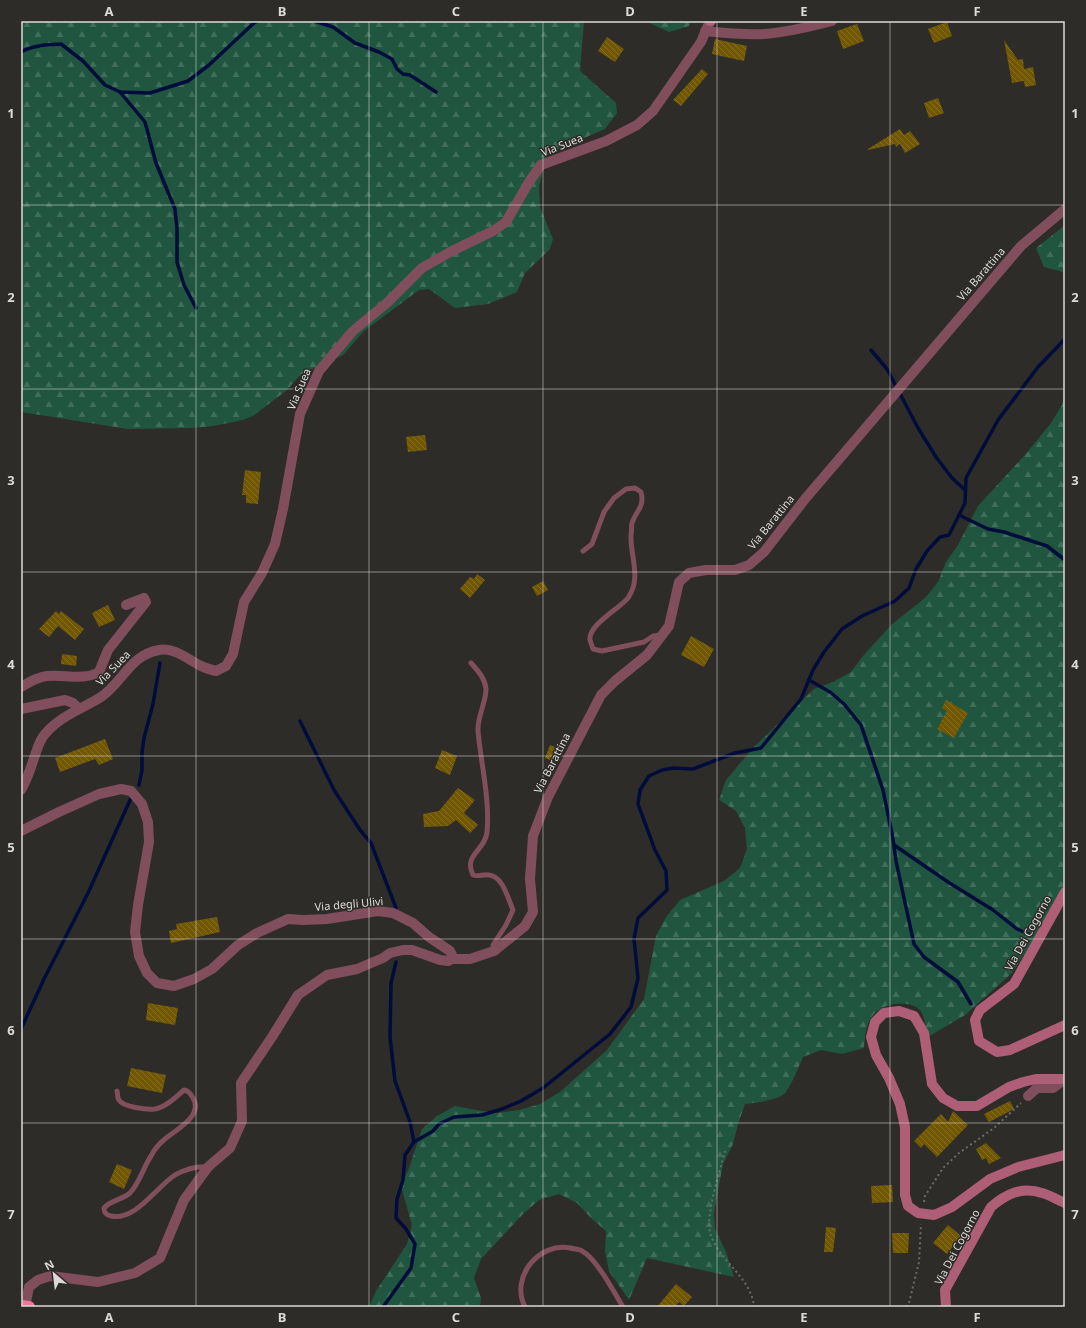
<svg xmlns="http://www.w3.org/2000/svg" width="1086" height="1328" font-family="'Noto Sans',sans-serif">
  <style>
    .forest { fill: url(#forest-firs) }
    .lines { fill: none; stroke-linecap: round; stroke-linejoin: round }
    .stream { stroke: #000c3c; stroke-width: 3.5 }
    .building { fill: url(#building-back-hatch) }
    .path { stroke: #6d6b69; stroke-width: 2; stroke-dasharray: 2 3; stroke-linecap: butt }
    .lane { stroke: #804e5c; stroke-width: 5 }
    .street { stroke: #804e5c; stroke-width: 10 }
    .secondary { stroke: #ae5e76; stroke-width: 10 }
    .highway-bridge { stroke: #f0759c; stroke-width: 12 }
    .grid { fill: none; stroke: #dbdad8; stroke-width: 1; stroke-opacity: 0.55 }
    .labels { text-anchor: middle; stroke-width: 3; stroke-linejoin: round; paint-order: stroke }
    .street-label { font-size: 11px; fill: #dbdad8; stroke: #2e2c29 }
    .neatline { fill: none; stroke: #dbdad8; stroke-width: 1.5 }
    .grid-label { font-size: 13px; text-anchor: middle; font-weight: bold; fill: #dbdad8 }
  </style>
  <defs>
    <pattern id="forest-firs" width="22" height="20" patternUnits="userSpaceOnUse"><rect width="22" height="20" fill="#20563f"/><path d="M5 1l3.5 6h-7zM16 11l3.5 6h-7z" fill="#406e5a"/></pattern>
    <pattern id="building-back-hatch" width="6" height="6" patternUnits="userSpaceOnUse"><rect width="6" height="6" fill="#715702"/><path d="M-1 5l2 2M0 0l6 6M5-1l2 2" fill="none" stroke="#856f26"/></pattern>
  </defs>
  <rect width="100%" height="100%" fill="#2e2c29"/>
  <g class="forest">
    <polygon points="21,21 584,21 580,71 616,103 617,113 605,129 547,154 539,186 540,207 553,239 550,249 525,273 517,292 488,304 455,308 429,289 419,290 364,331 343,355 301,374 287,390 253,416 243,420 213,426 191,428 128,429 21,412"/>
    <polygon points="645,21 691,21 689,26 669,32"/>
    <polygon points="1065,225 1065,274 1063,272 1044,267 1036,248"/>
    <path d="M1065 394V884L1056 898 1032 942 1012 973 965 1015 928 1037C926 1029 925 1014 918 1008 904 999 879 1004 871 1018 865 1026 865 1039 864 1048L842 1054 821 1050 803 1057C799 1066 791 1087 784 1094 777 1100 755 1103 745 1104L738 1124 733 1144 723 1164 714 1213 715 1229 726 1252 734 1277 647 1258 629 1300 609 1271 605 1251 606 1231 591 1218 577 1203 559 1194 539 1200 523 1214 481 1259 474 1278 481 1298 480 1307H369L376 1291 407 1244 412 1225 401 1186 409 1168 422 1129 437 1116 455 1106 476 1110 497 1113 519 1110 540 1104 560 1092 607 1050 644 999 656 936 666 917 680 900 724 881 740 868 747 849 745 828 736 811 719 800 726 780 753 748 814 689 833 682 851 672 863 656 891 625 925 598 938 582 946 562 958 545 978 506 1025 455 1051 423 1062 405Z"/>
  </g>
  <g class="lines">
    <g class="stream">
      <polyline points="314,21 333,27 355,43 379,52 392,59 397,69 403,74 410,75 436,92"/>
      <path d="M21 52C33 45 47 45 61 44L83 61 105 85 120 92 150 93 188 81 209 65 254 23 257 21"/>
      <polyline points="120,92 145,122 156,163 175,209 177,229 177,262 184,285 196,308"/>
      <polyline points="871,350 887,369 918,428 936,457 952,478 965,490"/>
      <polyline points="959,515 988,529 1004,532 1047,546 1065,560"/>
      <polyline points="809,680 830,692 844,704 861,725 883,790 893,839 896,861 914,944 924,957 958,982 971,1004"/>
      <polyline points="300,721 334,790 360,830 371,843 396,908"/>
      <polyline points="139,785 142,770 142,752 144,738 153,704 160,663"/>
      <polyline points="894,845 948,882 993,910 1017,929 1029,934"/>
      <polyline points="396,962 391,983 390,1037 395,1081 410,1122 414,1142"/>
      <polyline points="21,1029 44,979 88,893 131,798"/>
      <polyline points="383,1307 411,1268 415,1244 406,1229 396,1218 397,1199 403,1180 405,1155 414,1142 433,1131 439,1124 454,1117 482,1115 502,1109 521,1101 543,1088 610,1034 631,1007 638,978 634,939 638,918 667,890 666,871 655,850 638,804 640,790 649,776 662,770 673,768 693,769 735,753 761,748 801,699 813,670 824,652 842,629 862,616 895,601 909,588 916,569 927,551 940,537 949,535 965,503 966,478 998,420 1038,367 1065,339"/>
    </g>
  </g>
  <g class="building">
    <polygon points="947,22 952,36 934,43 928,29"/>
    <polygon points="857,24 864,41 843,49 837,31"/>
    <polygon points="607,37 624,49 615,62 598,51"/>
    <polygon points="715,39 747,46 744,61 712,54"/>
    <polygon points="1004,40 1018,60 1023,59 1024,69 1033,67 1036,85 1025,87 1024,81 1012,83"/>
    <polygon points="702,69 708,74 681,106 673,100"/>
    <polygon points="938,98 944,113 929,118 924,103"/>
    <polygon points="900,129 904,135 910,131 920,144 905,153 900,144 896,147 895,144 868,150 868,149"/>
    <polygon points="425,435 427,450 408,452 406,437"/>
    <polygon points="245,470 261,472 258,504 246,503 246,495 242,495"/>
    <polygon points="477,574 485,580 470,598 460,589 470,577 474,579"/>
    <polygon points="543,581 548,590 537,596 532,587"/>
    <polygon points="108,605 115,620 99,627 92,613"/>
    <polygon points="56,611 59,614 61,611 84,629 75,640 58,626 49,637 39,629"/>
    <polygon points="691,636 714,649 704,667 681,655"/>
    <polygon points="62,654 77,656 76,666 61,664"/>
    <polygon points="946,700 968,713 954,738 937,729 947,711 942,708"/>
    <polygon points="105,739 113,759 99,765 95,759 60,772 55,758"/>
    <polygon points="550,745 561,749 555,762 545,758"/>
    <polygon points="442,750 457,756 450,775 435,768"/>
    <polygon points="458,788 475,800 464,813 478,825 470,833 456,820 448,826 424,827 423,814 439,811"/>
    <polygon points="217,917 220,932 171,943 169,931 177,929 176,924"/>
    <polygon points="148,1003 178,1008 175,1025 146,1020"/>
    <polygon points="131,1068 166,1075 162,1093 127,1086"/>
    <polygon points="1010,1101 1014,1109 989,1122 984,1114"/>
    <polygon points="953,1111 968,1125 937,1157 924,1144 921,1148 914,1141 941,1114 948,1122"/>
    <polygon points="986,1143 1001,1158 989,1164 986,1158 982,1160 976,1149"/>
    <polygon points="117,1164 132,1170 124,1189 109,1182"/>
    <polygon points="892,1185 893,1202 872,1203 871,1186"/>
    <polygon points="948,1225 961,1236 947,1254 933,1243"/>
    <polygon points="826,1227 836,1228 833,1252 824,1252"/>
    <polygon points="892,1233 909,1233 908,1253 893,1253"/>
    <polygon points="676,1284 692,1297 684,1306 679,1302 675,1307 657,1307"/>
  </g>
  <g class="lines">
    <g class="path">
      <path d="M725 1151C720 1172 704 1217 711 1236 720 1261 752 1279 754 1307"/>
      <polyline points="924,1202 925,1196 943,1168 959,1153 994,1128 1021,1103"/>
      <polyline points="906,1307 909,1303 919,1262 921,1224"/>
    </g>
    <g class="lane">
      <path d="M583 551 592 544 604 512 614 498 626 489 635 488 641 492C645 508 636 510 632 523 631 526 632 531 631 535 630 556 642 578 628 598 619 609 588 625 590 640 591 643 592 646 593 649L602 651 644 642 653 636 661 635"/>
      <path d="M471 663C478 671 485 678 486 689 486 703 477 717 478 731 481 764 490 799 487 832 485 851 463 855 473 875 479 877 483 874 489 875 503 876 508 899 513 910L506 925 493 945 494 951"/>
      <path d="M117 1091C118 1094 117 1098 119 1100 123 1107 147 1110 155 1109 166 1107 176 1097 184 1090 189 1091 191 1094 193 1098 204 1116 175 1130 165 1139 160 1143 154 1150 151 1156 144 1166 139 1184 130 1193 122 1200 111 1200 104 1208 104 1213 106 1215 111 1216 136 1221 156 1187 175 1175 186 1169 196 1166 208 1167"/>
      <path d="M525 1307C510 1278 538 1242 570 1248 574 1249 579 1249 582 1251 596 1258 614 1292 623 1307"/>
    </g>
    <g class="street">
      <path d="M705 31C725 33 745 35 764 34 787 32 809 27 832 21"/>
      <path d="M21 687C29 682 38 677 47 676 64 674 83 681 99 672L108 650 146 602 144 598 126 605"/>
      <polyline points="21,709 65,700 73,703 79,709"/>
      <path d="M21 790C26 781 30 771 33 761 37 751 38 742 45 734 60 716 82 709 101 697 123 682 130 655 159 650 174 647 189 660 201 666 206 668 211 670 216 671L226 666 233 654 244 602 262 573 275 544 283 509 300 414 319 371 353 331 388 302 422 268 452 251 493 231 506 222 529 182 541 165 606 141 637 125 653 111 701 42 710 21"/>
      <polyline points="21,831 59,812 99,794 121,789 131,791 142,804 148,822 149,842 138,905 135,932 139,956 147,973 157,983 174,986 194,979 212,969 238,945 257,933 288,919 303,920 327,919 378,911 393,913 413,923 429,937 450,951 452,955 452,959 448,961 440,960 412,950 403,950 390,953 383,958 357,969 327,975 298,995 272,1037 241,1083 242,1121 230,1148 208,1167 184,1200 160,1258 135,1273 98,1282 50,1276 38,1280 29,1287 25,1307"/>
      <polyline points="452,959 470,959 494,951 525,926 533,912 530,879 533,836 548,797 601,695 615,681 647,655 669,626 679,582 689,573 706,570 735,570 749,565 764,552 805,499 1021,246 1065,209"/>
      <polyline points="1028,1096 1037,1088 1053,1088 1065,1079"/>
    </g>
    <g class="secondary">
      <polyline points="710,21 711,21"/>
      <polyline points="1065,892 1014,984 980,1010 975,1020 979,1041 997,1052 1010,1050 1065,1025"/>
      <polyline points="1065,1079 1036,1079 1023,1082 1009,1087 977,1106 957,1106 943,1098 932,1084 924,1033 914,1016 899,1011 884,1013 875,1022 871,1037 876,1055 889,1078 900,1104 905,1127 905,1195 908,1206 918,1213 934,1215 952,1207 990,1179 1018,1167 1065,1155"/>
      <path d="M946 1307 945 1290 991 1207C1006 1194 1022 1186 1042 1193 1050 1195 1057 1200 1065 1203"/>
    </g>
    <polyline class="highway-bridge" points="21,1306 29,1307"/>
  </g>
  <path class="grid" d="M196 21V1307M369 21V1307M543 21V1307M717 21V1307M890 21V1307M21 205H1065M21 389H1065M21 572H1065M21 756H1065M21 939H1065M21 1123H1065"/>
  <g class="labels">
    <g class="street-label">
      <text transform="translate(562 145) rotate(-21)" y="4">Via Suea</text>
      <text transform="translate(981 274) rotate(-49)" y="4">Via Barattina</text>
      <text transform="translate(299 389) rotate(-67)" y="4">Via Suea</text>
      <text transform="translate(771 522) rotate(-51)" y="4">Via Barattina</text>
      <text transform="translate(113 668) rotate(-46)" y="4">Via Suea</text>
      <text transform="translate(552 763) rotate(-63)" y="4">Via Barattina</text>
      <text transform="translate(349 904) rotate(-5)" y="4">Via degli Ulivi</text>
      <text transform="translate(1028 933) rotate(-61)" y="4">Via Dei Cogorno</text>
      <text transform="translate(957 1247) rotate(-62)" y="4">Via Dei Cogorno</text>
    </g>
  </g>
  <rect width="1086" height="1328" fill="none" stroke="#2e2c29" stroke-width="44"/>
  <g transform="translate(54 1274) rotate(332)" stroke="#2e2c29" stroke-width="3" paint-order="stroke">
  <path d="M0-3L7 15L0 10L-7 15Z" fill="#dbdad8"/>
  <text y="-6" font-size="11" font-weight="bold" text-anchor="middle" fill="#dbdad8">N</text>
  </g>
  <rect x="22" y="22" width="1042" height="1284" class="neatline"/>
  <g class="grid-label">
    <text x="109" y="16">A</text>
    <text x="282" y="16">B</text>
    <text x="456" y="16">C</text>
    <text x="630" y="16">D</text>
    <text x="804" y="16">E</text>
    <text x="977" y="16">F</text>
    <text x="11" y="118">1</text>
    <text x="1075" y="118">1</text>
    <text x="11" y="302">2</text>
    <text x="1075" y="302">2</text>
    <text x="11" y="485">3</text>
    <text x="1075" y="485">3</text>
    <text x="11" y="669">4</text>
    <text x="1075" y="669">4</text>
    <text x="11" y="852">5</text>
    <text x="1075" y="852">5</text>
    <text x="11" y="1035">6</text>
    <text x="1075" y="1035">6</text>
    <text x="11" y="1219">7</text>
    <text x="1075" y="1219">7</text>
    <text x="109" y="1322">A</text>
    <text x="282" y="1322">B</text>
    <text x="456" y="1322">C</text>
    <text x="630" y="1322">D</text>
    <text x="804" y="1322">E</text>
    <text x="977" y="1322">F</text>
  </g>
</svg>
